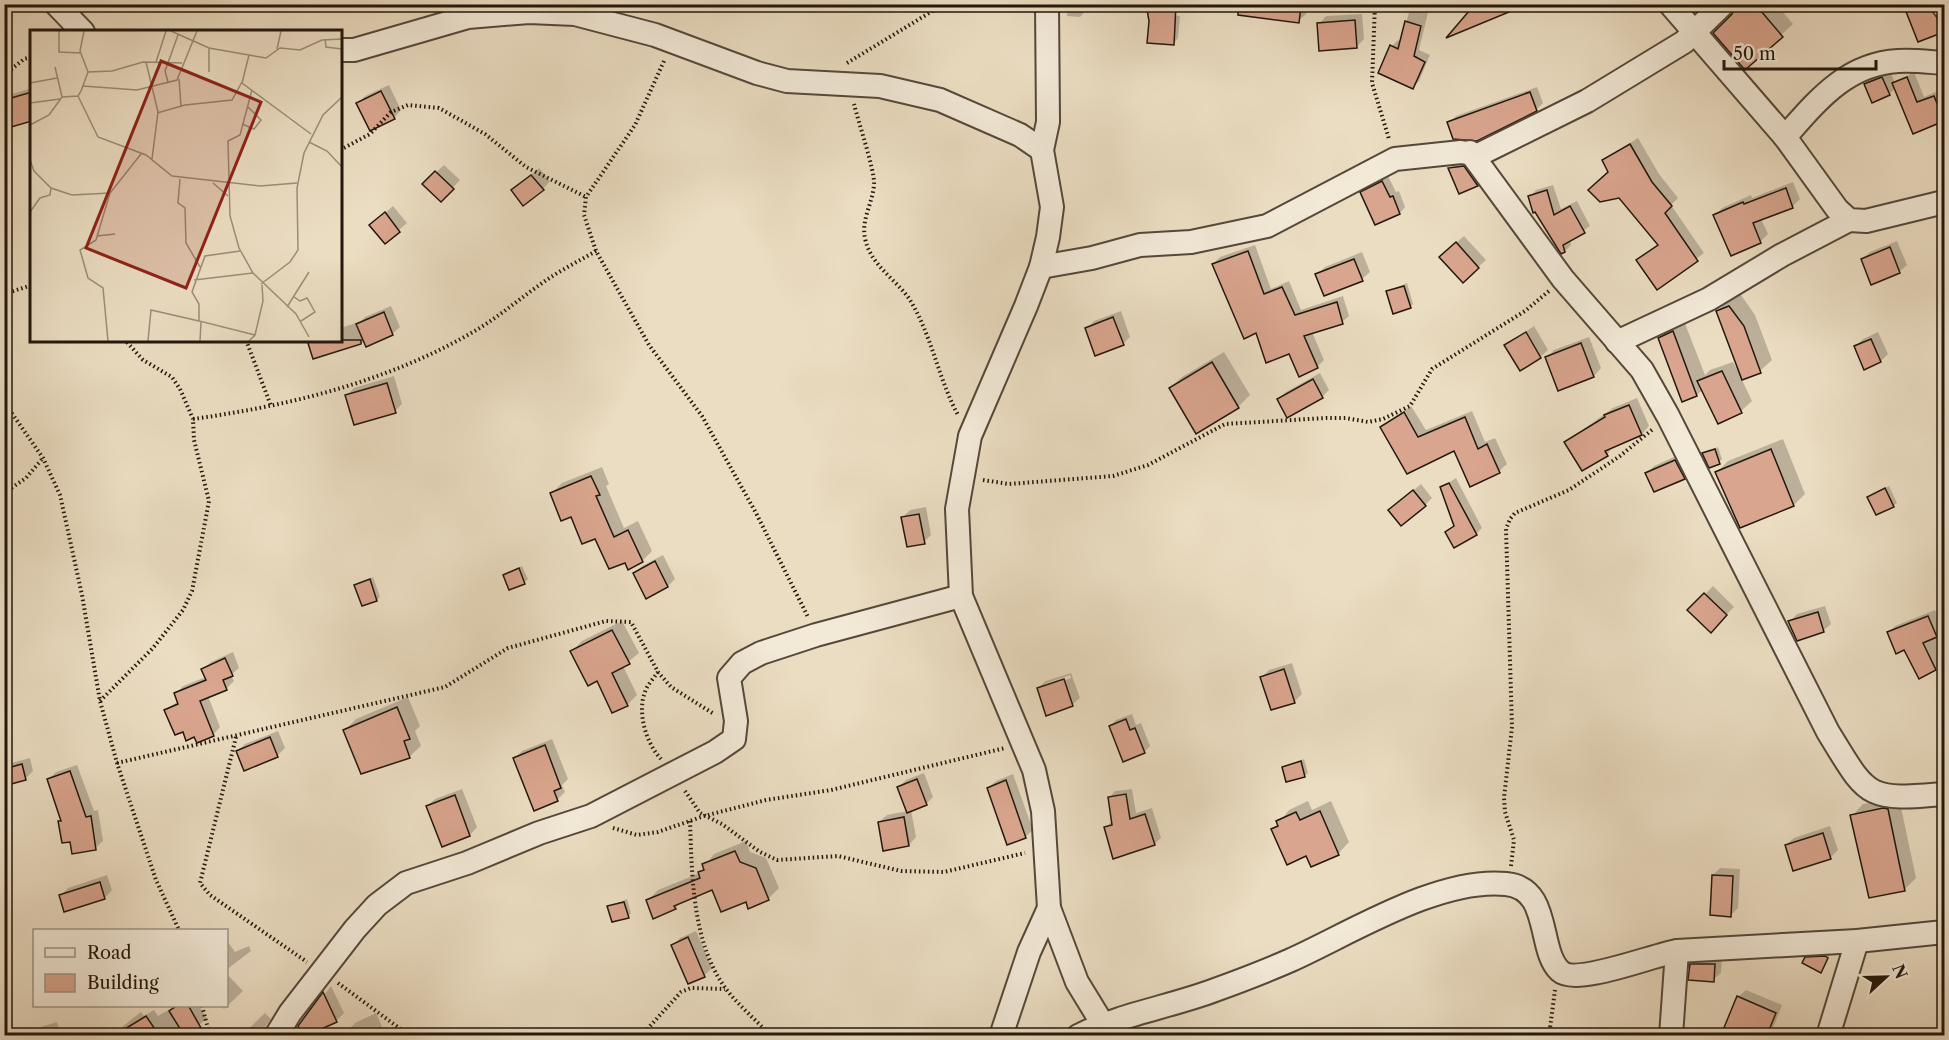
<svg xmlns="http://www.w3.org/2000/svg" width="1949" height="1040" font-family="'Libre Caslon Text',serif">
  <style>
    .shadow { fill: #0003; fill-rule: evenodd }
    .building { fill: #d9a58e; stroke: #22170c; stroke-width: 1.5 }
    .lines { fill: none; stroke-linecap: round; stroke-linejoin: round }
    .street-casing { stroke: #54483a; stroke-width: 26 }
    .path { stroke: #22170c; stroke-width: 4; stroke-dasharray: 1.5 3; stroke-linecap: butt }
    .street { stroke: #f2e9d7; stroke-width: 22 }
    .inset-road { fill: none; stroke: #9b8e79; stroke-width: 1.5 }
    .view { fill: #8f2418; fill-opacity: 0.15; stroke: #8f2418; stroke-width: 3 }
    .inset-edge { fill: none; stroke: #22170c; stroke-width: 3 }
  </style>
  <rect width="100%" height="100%" fill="#ebddc2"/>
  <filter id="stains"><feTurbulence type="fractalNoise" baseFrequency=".00333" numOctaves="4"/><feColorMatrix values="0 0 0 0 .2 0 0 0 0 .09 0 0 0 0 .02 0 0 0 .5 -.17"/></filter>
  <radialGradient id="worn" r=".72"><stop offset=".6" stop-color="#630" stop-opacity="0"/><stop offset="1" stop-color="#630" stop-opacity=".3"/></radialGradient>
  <g class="shadow">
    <polygon points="1068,4 1084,4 1083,14 1080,17 1067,16"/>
    <polygon points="1266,4 1307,4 1306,14 1298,21 1264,17"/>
    <polygon points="1430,4 1419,50 1430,55 1419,81 1413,87 1392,46 1398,40 1401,42 1411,5"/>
    <polygon points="1737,4 1776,4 1793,24 1745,68 1734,14"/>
    <polygon points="1906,4 1939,4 1944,10 1944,30 1919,40"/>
    <polygon points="1362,14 1364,39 1357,46 1319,24 1326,16"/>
    <polygon points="1170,15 1180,16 1178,38 1173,44"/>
    <polygon points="1890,71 1895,83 1914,72 1924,97 1940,90 1944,100 1944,119 1896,88 1889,94 1866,84 1873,77"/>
    <polygon points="389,85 401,110 394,118 358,104 365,96"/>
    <polygon points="1537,87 1543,103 1536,110 1449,123 1456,116"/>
    <polygon points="32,88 32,119 5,101 12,94"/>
    <polygon points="1638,138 1659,174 1678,198 1671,205 1704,253 1657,288 1638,260 1659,244 1603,160"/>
    <polygon points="1471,159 1484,177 1477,185 1460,192 1450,168 1457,161"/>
    <polygon points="444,165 460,180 441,200 424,184"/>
    <polygon points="539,168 550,181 543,189 521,183"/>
    <polygon points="1388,176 1396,192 1399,191 1405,207 1400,213 1362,193"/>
    <polygon points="1793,182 1800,199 1792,207 1761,219 1768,234 1760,242 1715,216 1722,208 1751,195 1752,198"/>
    <polygon points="1553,185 1561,209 1577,201 1590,226 1570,240 1571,245 1565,251 1530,197 1536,190"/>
    <polygon points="393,206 407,223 385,242 371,225"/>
    <polygon points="1944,219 1944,244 1940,223"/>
    <polygon points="1464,236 1486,260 1463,281 1449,249"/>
    <polygon points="1897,241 1907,265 1899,272 1862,259 1870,252"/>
    <polygon points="1255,245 1271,289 1289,281 1301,310 1343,296 1349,316 1342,322 1312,332 1324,360 1317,367 1257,331 1213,264 1220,257"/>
    <polygon points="1362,252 1370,272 1362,279 1317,275 1325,267"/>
    <polygon points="1407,283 1413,304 1410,307 1388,291"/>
    <polygon points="1741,295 1755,315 1772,360 1760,371 1741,378 1752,401 1741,411 1718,422 1703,389 1697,395 1660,338 1671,327 1684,321 1705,375 1710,370 1733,362 1738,371 1740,370 1718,311 1729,300"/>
    <polygon points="391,306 400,327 392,334 314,357 340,340 340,328 360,322 365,317"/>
    <polygon points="1121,311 1130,337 1123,344 1087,329 1094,321"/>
    <polygon points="1534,326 1548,350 1540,357 1506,345"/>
    <polygon points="1878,332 1888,354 1881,361 1865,368 1855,347 1863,339"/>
    <polygon points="1589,337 1601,368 1594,376 1559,389 1547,358 1554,350"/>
    <polygon points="1224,352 1250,395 1238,407 1196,432 1170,388 1182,377"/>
    <polygon points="1320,373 1329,390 1322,397 1279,399 1286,392"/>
    <polygon points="394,376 402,404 395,411 347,395 354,388"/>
    <polygon points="1637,398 1649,426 1642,434 1613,446 1607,455 1566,442 1613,408"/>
    <polygon points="1411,406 1426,430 1472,411 1485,442 1495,438 1507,464 1499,471 1454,449 1381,427"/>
    <polygon points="1783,439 1805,494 1794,505 1717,472 1728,461"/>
    <polygon points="1718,447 1722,459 1719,462 1704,453"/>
    <polygon points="1683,453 1691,470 1684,477 1647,473 1654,466"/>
    <polygon points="602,467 609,484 606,486 624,528 638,521 652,551 642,561 625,561 596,537 552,493 562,483"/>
    <polygon points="1456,478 1482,528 1476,534 1447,532 1455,525 1441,488"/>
    <polygon points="1421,484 1432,498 1425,505 1398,503"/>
    <polygon points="1889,486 1897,503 1893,506 1869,497"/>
    <polygon points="926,507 931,535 924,542 903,517 910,510"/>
    <polygon points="663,555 675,579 668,586 647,597 634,573 642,566"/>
    <polygon points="522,566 528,579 524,583 504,575"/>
    <polygon points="373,577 380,597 377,600 356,585"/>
    <polygon points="1713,586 1734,607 1711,630 1690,610"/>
    <polygon points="1825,606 1831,624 1823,631 1790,621 1797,614"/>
    <polygon points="1935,610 1944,633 1944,664 1920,677 1905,649 1889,633 1895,626"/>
    <polygon points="622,621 639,653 623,666 637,695 627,705 572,651 582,641"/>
    <polygon points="233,652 239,668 231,675 234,681 226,689 208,696 220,727 213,735 195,735 184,730 166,710 178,701 176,694 183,686 206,677 203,669 211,662"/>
    <polygon points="1292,663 1302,694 1294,702 1262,677 1269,670"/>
    <path d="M1071 673 1080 698 1072 705 1038 688 1046 681ZM1070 675 1071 678 1045 687V684Z"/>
    <polygon points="408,697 420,726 415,731 421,746 409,757 345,730 356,719"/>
    <polygon points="1132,714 1136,725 1141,723 1150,746 1144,752 1110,726 1116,720"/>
    <polygon points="278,731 285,748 277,756 238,751 245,744"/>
    <polygon points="552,739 568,779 562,785 565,792 557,800 515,758 522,751"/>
    <polygon points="30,758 33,771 26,778 4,784 4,765"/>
    <polygon points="1304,759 1308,773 1304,776 1284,767"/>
    <polygon points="77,765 94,811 98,810 103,841 95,848 71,840 60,822 62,819 48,780 56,772"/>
    <polygon points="924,773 933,797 926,804 911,810 916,837 909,845 879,822 887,815 908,811 899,787 906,780"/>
    <polygon points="1013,774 1033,830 1025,837 988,788 996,781"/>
    <polygon points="462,789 477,827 470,835 443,845 427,806 435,799"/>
    <polygon points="1132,789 1136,813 1152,808 1161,838 1154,844 1105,828 1112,821 1109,798 1115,791"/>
    <polygon points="1899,798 1916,878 1905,889 1852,816 1863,804"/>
    <polygon points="1308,801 1312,810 1331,801 1349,842 1338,854 1306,854 1273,830 1289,810"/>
    <polygon points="1830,826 1838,850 1830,858 1786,845 1794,838"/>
    <polygon points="746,841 750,852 766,858 779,888 768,899 747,900 713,888 682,901 675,908 648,900 658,890 700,873 714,854"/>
    <polygon points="1720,868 1740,869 1738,908 1731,915 1713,875"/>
    <polygon points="107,875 112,890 105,898 60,896 68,888"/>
    <polygon points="627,899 631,913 628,916 609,907"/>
    <polygon points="696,931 712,968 705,975 688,982 673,945 680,938"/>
    <polygon points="228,942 235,952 249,946 251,951 226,970"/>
    <polygon points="1810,955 1830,955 1821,971 1806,958"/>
    <polygon points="1699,957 1722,957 1721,973 1713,980 1691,964"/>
    <polygon points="226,973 243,991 224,1009 220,1006 226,1006"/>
    <polygon points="331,986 344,1013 336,1021 311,1032 309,1028 300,1026"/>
    <polygon points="1746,990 1782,1005 1770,1036 1741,1036 1725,1029 1738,997"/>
    <polygon points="175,1006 199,1006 207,1019 185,1035 180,1026 165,1036 128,1036 122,1027 141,1012 144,1016 154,1010 158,1016"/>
    <polygon points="265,1013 271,1019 259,1036 241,1036"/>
    <polygon points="376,1013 383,1029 377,1036 350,1036 348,1031 355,1023"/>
    <polygon points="57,1022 61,1036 34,1036 41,1027"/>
    <polygon points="1944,1022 1944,1036 1936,1036 1940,1027"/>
  </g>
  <g class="building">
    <polygon points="1146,4 1176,4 1174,45 1147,43 1149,21"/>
    <polygon points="1238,4 1301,6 1299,23 1238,15"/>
    <polygon points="1475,4 1526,4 1526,5 1446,38"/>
    <polygon points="1736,4 1755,4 1783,37 1745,70 1713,33 1732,14"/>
    <polygon points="1903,4 1930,4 1944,32 1918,42"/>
    <polygon points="1355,20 1357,48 1319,51 1317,23"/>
    <polygon points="1405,21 1421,26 1414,56 1425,62 1413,89 1378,73 1390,45 1398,49"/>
    <polygon points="1882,77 1890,95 1872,103 1864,84"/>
    <polygon points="1907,77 1917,102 1934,96 1944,121 1913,134 1892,83"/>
    <polygon points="381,91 395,119 370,131 356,103"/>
    <polygon points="32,92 32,121 4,129 4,100"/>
    <polygon points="1530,92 1537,111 1477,141 1453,139 1447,122"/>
    <polygon points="1630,144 1652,182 1672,206 1665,213 1698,261 1657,290 1636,260 1658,245 1619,198 1600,202 1588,190 1608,172 1602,160"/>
    <polygon points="1464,166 1478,186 1459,194 1448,168"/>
    <polygon points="435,171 454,189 441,202 422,184"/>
    <polygon points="531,175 544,190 523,206 511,190"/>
    <polygon points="1382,181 1390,197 1393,196 1400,214 1375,225 1360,192"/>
    <polygon points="1786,188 1793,208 1753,223 1761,243 1731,256 1713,215 1743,202 1744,204"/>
    <polygon points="1547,190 1554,215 1570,206 1585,233 1563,245 1565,252 1561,254 1535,212 1533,213 1528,196"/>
    <polygon points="385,212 400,232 385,244 369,225"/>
    <polygon points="1456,242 1479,268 1463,283 1439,257"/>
    <polygon points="1890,247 1900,273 1871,285 1861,259"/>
    <polygon points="1248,251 1264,294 1282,287 1295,315 1337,302 1343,324 1304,336 1318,368 1299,377 1289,354 1266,363 1256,333 1244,339 1212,264"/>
    <polygon points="1354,259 1363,281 1324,296 1315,274"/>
    <polygon points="1404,286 1411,308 1393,314 1386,291"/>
    <polygon points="1729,306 1744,326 1761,373 1742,380 1716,311"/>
    <polygon points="384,312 393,335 366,347 356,324"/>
    <polygon points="1113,317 1124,345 1095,356 1085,328"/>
    <polygon points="1673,331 1697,396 1682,402 1658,338"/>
    <polygon points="1526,332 1541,358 1520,371 1504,345"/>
    <polygon points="1871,339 1881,362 1864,370 1854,346"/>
    <polygon points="307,340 361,340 361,344 313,359"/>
    <polygon points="1581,343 1594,377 1558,391 1545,357"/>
    <polygon points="1212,362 1239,408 1196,434 1169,388"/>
    <polygon points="1722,371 1742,413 1718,424 1697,381"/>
    <polygon points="1313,379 1323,398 1287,418 1277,399"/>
    <polygon points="387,383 396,413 354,425 345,395"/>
    <polygon points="1629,405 1642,435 1605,451 1608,456 1582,471 1564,442 1605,417 1604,415"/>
    <polygon points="1404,412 1418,437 1465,417 1478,449 1487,444 1500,473 1470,487 1454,451 1407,474 1380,427"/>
    <polygon points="1715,449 1720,464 1709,468 1702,453"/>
    <polygon points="1771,449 1794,506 1740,528 1715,472"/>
    <polygon points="1675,460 1685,479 1654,492 1645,473"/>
    <polygon points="591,476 600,495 596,496 614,537 628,530 643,562 628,570 625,563 609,569 595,539 582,544 571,517 561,521 550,493"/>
    <polygon points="1449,483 1477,535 1454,548 1445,532 1454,526 1440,487"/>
    <polygon points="1885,488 1894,507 1876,515 1867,497"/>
    <polygon points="1413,490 1426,506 1401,526 1388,510"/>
    <polygon points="919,514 925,544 907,547 901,517"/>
    <polygon points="655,561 668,587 646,599 633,573"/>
    <polygon points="519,568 525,584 509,590 503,575"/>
    <polygon points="370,579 377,601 362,606 354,585"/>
    <polygon points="1704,593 1727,615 1711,633 1687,610"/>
    <polygon points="1818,612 1824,632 1797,641 1788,621"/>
    <polygon points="1928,616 1937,637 1923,643 1936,670 1919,679 1904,650 1896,654 1887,632"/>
    <polygon points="612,630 630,664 612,673 628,706 612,713 597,681 588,686 570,651"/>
    <polygon points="225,658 233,676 223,680 227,690 200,701 214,736 197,743 194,737 186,741 183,732 175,735 164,710 178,704 174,693 206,680 201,669"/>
    <polygon points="1284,669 1295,703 1271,710 1260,677"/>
    <polygon points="1064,679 1073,706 1046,716 1037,688"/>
    <polygon points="397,707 410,739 404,741 410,758 361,774 343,730"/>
    <polygon points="1126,719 1130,730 1135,728 1145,753 1123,762 1109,726"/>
    <polygon points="270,737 278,757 244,771 236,751"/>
    <polygon points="545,745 561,788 554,791 558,801 534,811 513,758"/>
    <polygon points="1301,761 1305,777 1286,782 1282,767"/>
    <polygon points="22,764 26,780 4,786 4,769"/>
    <polygon points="70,771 86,817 91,816 96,850 72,854 70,842 62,843 58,821 61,821 47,779"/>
    <polygon points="917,779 927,805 907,813 897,787"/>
    <polygon points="1006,780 1026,838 1007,845 987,788"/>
    <polygon points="1126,794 1130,819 1145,814 1155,845 1113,859 1104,827 1112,825 1108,797"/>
    <polygon points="455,795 470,836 442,847 426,806"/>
    <polygon points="1883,808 1888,809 1905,891 1869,898 1850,815"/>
    <polygon points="1320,811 1339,855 1311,867 1306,856 1287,865 1271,829 1278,826 1276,821 1296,812 1300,820"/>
    <polygon points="904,817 909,846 883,851 878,822"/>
    <polygon points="1823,833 1831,859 1793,871 1785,845"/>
    <polygon points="735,851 740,862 756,868 769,900 748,909 746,902 721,912 712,890 674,906 676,909 653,919 646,900 700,878 698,872 704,870 702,864"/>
    <polygon points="1712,875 1733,876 1731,917 1710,915"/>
    <polygon points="100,882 105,899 64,912 59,895"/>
    <polygon points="624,902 629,918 612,922 607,906"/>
    <polygon points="688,937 705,977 688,984 671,945"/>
    <polygon points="1825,956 1828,958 1821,973 1802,963 1805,957"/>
    <polygon points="1690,964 1715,964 1714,982 1688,980"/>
    <polygon points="323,992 337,1022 310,1034 308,1030 301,1033 298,1026"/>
    <polygon points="1737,996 1776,1013 1767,1035 1737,1035 1723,1030"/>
    <polygon points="178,1005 188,1005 201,1028 184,1035 169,1011"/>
    <polygon points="146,1016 159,1035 115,1035"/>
  </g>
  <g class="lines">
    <defs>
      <g id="street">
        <polyline points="56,4 83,32"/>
        <polyline points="1047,4 1048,122 1042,150 1052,207 1048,237 1041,267 1026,306 970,436 957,509 961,596 1034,770 1043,811 1049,908 1077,982 1110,1036"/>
        <polyline points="1670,4 1785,137 1837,209 1849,220 1866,221 1944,202"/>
        <polyline points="1943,4 1944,7"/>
        <polyline points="340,50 354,50 468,17 529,12 575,14 655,35 757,73 787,81 880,86 940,100 1020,135 1042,150"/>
        <path d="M1785 137C1817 101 1846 64 1898 61 1913 60 1929 62 1944 63"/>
        <path d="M1470 152 1563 279 1642 370 1668 416 1828 732C1868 797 1865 801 1944 794"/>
        <polyline points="1041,267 1092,258 1140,245 1191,242 1267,226 1395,159 1461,152 1478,155 1587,101 1684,42 1723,4"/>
        <polyline points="1617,342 1709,299 1782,255 1849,220"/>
        <polyline points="276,1036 290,1013 355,929 377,905 406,883 467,863 539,833 591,816 715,752 734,739 736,721 729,678 742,663 761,653 816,635 961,596"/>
        <polyline points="1001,1036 1029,952 1049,908"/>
        <path d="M1078 1036C1121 1014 1170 1007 1215 990 1240 981 1266 971 1291 960 1351 933 1439 877 1506 884 1552 888 1537 950 1560 971 1576 986 1653 955 1677 951L1857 941 1944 932"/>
        <polyline points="1671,1036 1677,951"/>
        <polyline points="1828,1036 1857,941"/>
      </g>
    </defs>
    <use href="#street" class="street-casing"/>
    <g class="path">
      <polyline points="1375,4 1372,83 1389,139"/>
      <polyline points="664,61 635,125 586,197 584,215 596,251 649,345 702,416 756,513 808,617"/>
      <polyline points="847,63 944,4"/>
      <polyline points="4,75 24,59 32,57"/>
      <path d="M854 104C858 121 875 171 874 184 873 203 861 219 865 238 870 265 896 279 910 300 932 336 938 378 958 415"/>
      <polyline points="340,150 370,134 391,112 408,105 439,108 485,134 526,167 586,197"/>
      <polyline points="4,294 32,285"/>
      <polyline points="246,340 271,406"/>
      <polyline points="4,402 43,458 60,495 82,595 100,701 117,763 156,880 179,930"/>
      <path d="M193 419C287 406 382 383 466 336 494 321 519 299 545 281 561 270 579 261 596 251"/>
      <polyline points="983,480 1009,484 1113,476 1148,465 1225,424 1326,418 1346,418 1368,422 1383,419 1410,406 1432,369 1525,311 1549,291"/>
      <polyline points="4,493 26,478 43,458"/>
      <path d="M658 672C654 678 647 685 645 692 637 713 646 743 661 759"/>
      <polyline points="100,701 153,648 183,610 192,591 209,501 194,440 193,419 180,389 172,377 143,360 125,340"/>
      <polyline points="236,737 200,883 210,895 307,962"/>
      <polyline points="117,763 445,687 508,648 606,621 631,622 658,672 671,687 714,714"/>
      <polyline points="685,791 700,813 722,824 760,852 777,860 838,856 901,871 944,872 1025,853"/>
      <path d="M690 821C692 876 692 943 726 989 739 1006 756 1020 771 1036"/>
      <polyline points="613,828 637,835 658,832 704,816 766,800 831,790 1005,748"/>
      <polyline points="1511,866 1514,840 1505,812 1504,798 1512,727 1506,529 1510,519 1515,513 1569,490 1620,456 1653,429"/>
      <polyline points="338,983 410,1036"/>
      <polyline points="202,1006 210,1036"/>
      <polyline points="641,1036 681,992 691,988 725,989"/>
      <polyline points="1549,1036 1555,990"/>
    </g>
    <use href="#street" class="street"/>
  </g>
  <g transform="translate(30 30)">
    <rect width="312" height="312" fill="#ebddc2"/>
    <path class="inset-road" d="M29 1V22L51 23M141 1 179 18 236 28 250 18 270 20 292 10 312 9M295 9 296 17 312 19M179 18V42M247 19 251 1M219 25 212 53 281 104M116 32 128 82 122 129M126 32 136 1M25 37 32 67M58 42 82 41 113 32 152 33M149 49 151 76M138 52 135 41 148 5M0 53 27 48M53 56 107 60 147 50 167 1M222 60 210 105 198 111 200 186 209 218 223 243 266 284 279 307M48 66 68 107 116 125 142 146 230 156 267 153M0 73 30 69M127 83 155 75 202 70 212 52M212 94 224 99 231 90 218 77M279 112 297 121 312 137M0 113V95L19 85 32 67 48 66 51 61 58 42 50 21 54 1M0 130 4 141 21 158 42 165 80 163M150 149 148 173 155 178 156 213 170 237M183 153 198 166M0 182 10 168 20 165 21 158M67 206 85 204M210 221 175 226 162 262 169 274V291L225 305M164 250 223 243M231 254 260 232 268 220 267 158 274 123 293 85 312 67M264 267 270 271 277 268 285 282 271 291M257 277 279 242M78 311 73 258 58 248 50 220 66 210 80 163 111 124M118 311 121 280 169 291M170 311 171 292M219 311 225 305 233 271 232 255"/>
    <path class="view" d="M131 31 231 72 156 258 56 218Z"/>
    <rect width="312" height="312" class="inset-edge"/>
  </g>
  <rect width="1949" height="1040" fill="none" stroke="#ebddc2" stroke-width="24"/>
  <rect x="6" y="6" width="1937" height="1028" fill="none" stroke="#22170c" stroke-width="3"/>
  <rect x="12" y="12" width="1925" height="1016" fill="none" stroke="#22170c" stroke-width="1.5"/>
  <rect x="33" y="929" width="195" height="78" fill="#f2e9d7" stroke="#9f9586" stroke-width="1.5"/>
  <rect x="45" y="948" width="30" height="9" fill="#f2e9d7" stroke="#9f9586" stroke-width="1.5"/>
  <text x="87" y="959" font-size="18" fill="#22170c">Road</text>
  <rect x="45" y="974" width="30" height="18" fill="#d9a58e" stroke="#9f9586" stroke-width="1.5"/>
  <text x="87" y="989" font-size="18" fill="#22170c">Building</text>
  <g transform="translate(1886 977) rotate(68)" stroke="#f2e9d7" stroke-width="4.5" paint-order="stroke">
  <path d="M0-4.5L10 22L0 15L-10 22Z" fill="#22170c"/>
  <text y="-9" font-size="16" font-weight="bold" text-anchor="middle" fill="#22170c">N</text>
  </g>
  <path d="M1724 60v9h152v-9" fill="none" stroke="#22170c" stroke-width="3"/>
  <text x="1733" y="60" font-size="18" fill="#22170c" stroke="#f2e9d7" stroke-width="4.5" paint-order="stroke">50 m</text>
  <rect width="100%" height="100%" filter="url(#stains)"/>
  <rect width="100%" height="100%" fill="url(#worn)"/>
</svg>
